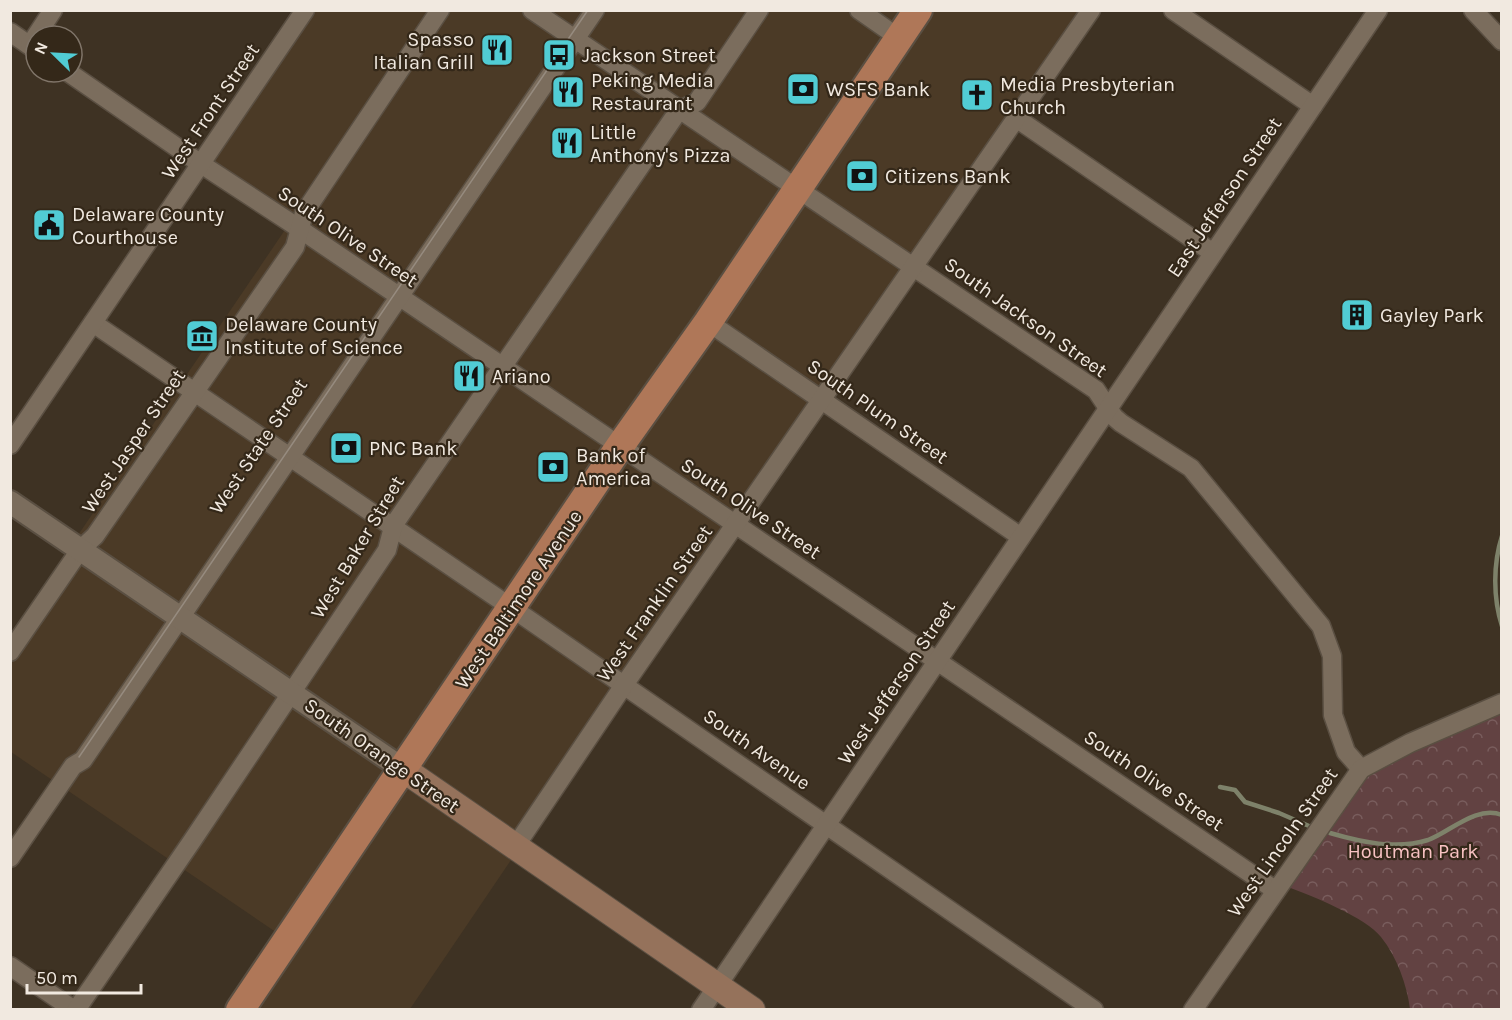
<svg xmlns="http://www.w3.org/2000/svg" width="1512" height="1020" font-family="Karla,sans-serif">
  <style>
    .built { fill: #4b3a26 }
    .forest { fill: url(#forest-crowns) }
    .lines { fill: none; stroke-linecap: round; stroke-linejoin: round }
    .stream { stroke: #7e826a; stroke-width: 4.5 }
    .minor-casing { stroke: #5a4f42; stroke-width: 21 }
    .tertiary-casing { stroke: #5a4f42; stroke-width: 26 }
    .secondary-casing { stroke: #5a4f42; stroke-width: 28 }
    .primary-casing { stroke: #5a4f42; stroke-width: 32 }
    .minor { stroke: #7b6d5d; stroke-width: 18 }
    .tertiary { stroke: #7b6d5d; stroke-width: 22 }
    .secondary { stroke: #95725b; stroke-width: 26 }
    .primary { stroke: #af7758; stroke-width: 28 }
    .tram { stroke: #968b7f; stroke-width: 1.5 }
    .labels { text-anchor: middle; stroke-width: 4.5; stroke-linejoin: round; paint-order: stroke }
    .poi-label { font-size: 20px; fill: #f1e9e0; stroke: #342819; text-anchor: start }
    .street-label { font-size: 20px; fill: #f1e9e0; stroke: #342819 }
    .park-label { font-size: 20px; fill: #f8c2c2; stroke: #342819 }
  </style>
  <defs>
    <pattern id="forest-crowns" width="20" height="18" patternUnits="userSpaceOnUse" patternTransform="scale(1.5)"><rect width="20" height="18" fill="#624242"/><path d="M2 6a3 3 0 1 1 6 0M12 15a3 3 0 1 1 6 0" fill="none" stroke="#795d5d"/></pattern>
  </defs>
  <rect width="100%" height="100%" fill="#3e3223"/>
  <polygon class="built" points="312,11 1087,11 410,1009 242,1009 289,941 11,752 11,634 293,218 210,161"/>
  <path class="forest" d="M1501 703V1009H1410C1407 985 1397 957 1381 937 1367 918 1310 895 1288 887L1361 769Z"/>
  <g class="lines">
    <g class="stream">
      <path d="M1502 536C1493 564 1493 598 1502 626"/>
      <polyline points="1220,787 1235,790 1245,802 1279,813 1309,826"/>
      <path d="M1330 833C1361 842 1396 850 1428 840 1450 832 1476 805 1502 815"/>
    </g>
    <defs>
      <g id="minor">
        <polyline points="532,10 1096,390 1114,417 1121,423 1191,468 1321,626 1332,656 1333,715 1346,752 1361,769"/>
        <polyline points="859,10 899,38"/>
        <polyline points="1173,10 1313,106"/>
        <polyline points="1473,10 1502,41"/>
        <polyline points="10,32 36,50"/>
        <polyline points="30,45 53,10"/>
        <polyline points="68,72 201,164 288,221 1275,890"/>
        <polyline points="1016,118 1213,253"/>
        <polyline points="708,322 1021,537"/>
        <polyline points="93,323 512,608 1094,1010"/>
        <polyline points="10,445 305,10"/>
        <polyline points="10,652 80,550 95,536 295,247 304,213 440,10"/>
        <polyline points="515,847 624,685 1091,10"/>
        <polyline points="10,858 73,766 83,760 595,10"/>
        <polyline points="10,966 74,1010"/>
        <polyline points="76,1010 192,841 387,550 393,527 397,520 679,110 697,102 759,10"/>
        <polyline points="701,1010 1378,10"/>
        <polyline points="1193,1010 1361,769 1410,743 1502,703"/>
      </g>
      <polyline id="tertiary" points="10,502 403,769"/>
      <polyline id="secondary" points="403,769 752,1010"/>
      <polyline id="primary" points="240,1010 620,446 708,322 918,10"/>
    </defs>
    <use href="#minor" class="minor-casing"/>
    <use href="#tertiary" class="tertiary-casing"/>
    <use href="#secondary" class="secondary-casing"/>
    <use href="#primary" class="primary-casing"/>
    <use href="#minor" class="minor"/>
    <use href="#tertiary" class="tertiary"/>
    <use href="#secondary" class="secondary"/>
    <use href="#primary" class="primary"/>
    <polyline class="tram" points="79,757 588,10"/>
  </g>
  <defs>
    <symbol id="restaurant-square" viewBox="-11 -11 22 22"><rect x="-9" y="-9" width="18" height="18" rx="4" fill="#51ccd4" stroke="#342819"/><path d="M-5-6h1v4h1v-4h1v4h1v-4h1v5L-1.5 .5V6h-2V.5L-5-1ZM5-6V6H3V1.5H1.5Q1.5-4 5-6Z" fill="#111"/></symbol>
    <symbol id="bus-square" viewBox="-11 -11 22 22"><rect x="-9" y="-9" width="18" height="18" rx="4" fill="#51ccd4" stroke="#342819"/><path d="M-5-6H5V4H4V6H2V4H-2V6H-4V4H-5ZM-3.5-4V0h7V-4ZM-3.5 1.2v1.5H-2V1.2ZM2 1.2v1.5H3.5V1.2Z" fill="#111"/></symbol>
    <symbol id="bank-square" viewBox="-11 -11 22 22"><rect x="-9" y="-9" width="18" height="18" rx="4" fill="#51ccd4" stroke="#342819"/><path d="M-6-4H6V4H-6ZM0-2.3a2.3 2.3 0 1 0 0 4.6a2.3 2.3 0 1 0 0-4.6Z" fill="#111"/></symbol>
    <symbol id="church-square" viewBox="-11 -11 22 22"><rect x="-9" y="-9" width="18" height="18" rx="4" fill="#51ccd4" stroke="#342819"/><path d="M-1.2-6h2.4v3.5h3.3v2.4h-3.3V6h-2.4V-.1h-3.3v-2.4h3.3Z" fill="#111"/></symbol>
    <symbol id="civic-square" viewBox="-11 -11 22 22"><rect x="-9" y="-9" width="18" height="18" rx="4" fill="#51ccd4" stroke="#342819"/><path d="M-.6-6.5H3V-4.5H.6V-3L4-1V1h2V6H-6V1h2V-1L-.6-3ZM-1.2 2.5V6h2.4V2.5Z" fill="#111"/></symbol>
    <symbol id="building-square" viewBox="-11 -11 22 22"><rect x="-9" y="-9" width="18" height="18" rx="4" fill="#51ccd4" stroke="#342819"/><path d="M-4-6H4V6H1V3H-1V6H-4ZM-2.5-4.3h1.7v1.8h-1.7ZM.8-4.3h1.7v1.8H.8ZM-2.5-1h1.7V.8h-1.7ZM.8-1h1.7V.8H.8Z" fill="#111"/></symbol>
    <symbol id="museum-square" viewBox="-11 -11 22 22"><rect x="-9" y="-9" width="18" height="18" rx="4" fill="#51ccd4" stroke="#342819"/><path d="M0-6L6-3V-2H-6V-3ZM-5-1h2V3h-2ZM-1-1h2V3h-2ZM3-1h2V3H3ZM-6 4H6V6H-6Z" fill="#111"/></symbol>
  </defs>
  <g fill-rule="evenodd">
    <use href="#restaurant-square" x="478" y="31" width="38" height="38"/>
    <use href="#bus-square" x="540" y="36" width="38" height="38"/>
    <use href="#bank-square" x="784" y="70" width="38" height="38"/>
    <use href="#restaurant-square" x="549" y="73" width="38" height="38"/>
    <use href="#church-square" x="958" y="76" width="38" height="38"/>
    <use href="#restaurant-square" x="548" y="124" width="38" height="38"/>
    <use href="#bank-square" x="843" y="157" width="38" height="38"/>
    <use href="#civic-square" x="30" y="206" width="38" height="38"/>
    <use href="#building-square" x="1338" y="296" width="38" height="38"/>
    <use href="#museum-square" x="183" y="317" width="38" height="38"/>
    <use href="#restaurant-square" x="450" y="357" width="38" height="38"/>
    <use href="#bank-square" x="327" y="429" width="38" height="38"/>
    <use href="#bank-square" x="534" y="448" width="38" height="38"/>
  </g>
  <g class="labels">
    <g class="poi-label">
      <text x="474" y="46" text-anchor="end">Spasso<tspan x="474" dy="23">Italian Grill</tspan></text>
      <text x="582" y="62">Jackson Street</text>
      <text x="591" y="87">Peking Media<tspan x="591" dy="23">Restaurant</tspan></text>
      <text x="1000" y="91">Media Presbyterian<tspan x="1000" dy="23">Church</tspan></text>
      <text x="826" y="96">WSFS Bank</text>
      <text x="590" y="139">Little<tspan x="590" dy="23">Anthony's Pizza</tspan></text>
      <text x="885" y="183">Citizens Bank</text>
      <text x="72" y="221">Delaware County<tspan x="72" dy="23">Courthouse</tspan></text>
      <text x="1380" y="322">Gayley Park</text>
      <text x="225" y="331">Delaware County<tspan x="225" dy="23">Institute of Science</tspan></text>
      <text x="492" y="383">Ariano</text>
      <text x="369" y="455">PNC Bank</text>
      <text x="576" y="462">Bank of<tspan x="576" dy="23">America</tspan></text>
    </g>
    <g class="street-label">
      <text transform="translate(210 111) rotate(-56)" y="7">West Front Street</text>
      <text transform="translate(1224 197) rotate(-56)" y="7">East Jefferson Street</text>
      <text transform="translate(348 236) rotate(34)" y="7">South Olive Street</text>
      <text transform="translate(1026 317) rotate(35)" y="7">South Jackson Street</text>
      <text transform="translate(878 411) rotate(35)" y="7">South Plum Street</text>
      <text transform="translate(133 441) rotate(-56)" y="7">West Jasper Street</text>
      <text transform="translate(258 446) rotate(-56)" y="7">West State Street</text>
      <text transform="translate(751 508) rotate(34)" y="7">South Olive Street</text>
      <text transform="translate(357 547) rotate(-59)" y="7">West Baker Street</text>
      <text transform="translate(518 599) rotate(-56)" y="7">West Baltimore Avenue</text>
      <text transform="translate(654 603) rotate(-55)" y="7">West Franklin Street</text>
      <text transform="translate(896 682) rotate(-56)" y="7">West Jefferson Street</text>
      <text transform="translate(757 749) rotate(35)" y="7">South Avenue</text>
      <text transform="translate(382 755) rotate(35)" y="7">South Orange Street</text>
      <text transform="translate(1154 780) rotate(34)" y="7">South Olive Street</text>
      <text transform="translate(1282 842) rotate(-55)" y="7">West Lincoln Street</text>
    </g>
    <g class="park-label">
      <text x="1413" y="858">Houtman Park</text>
    </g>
  </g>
  <rect width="1512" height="1020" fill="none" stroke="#f1e9e0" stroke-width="24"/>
  <g transform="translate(54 54) rotate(294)"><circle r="28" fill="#342819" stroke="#807569" stroke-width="1.5"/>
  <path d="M0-4.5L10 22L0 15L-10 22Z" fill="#51ccd4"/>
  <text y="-9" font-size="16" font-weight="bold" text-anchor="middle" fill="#f1e9e0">N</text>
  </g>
  <path d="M27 984v9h114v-9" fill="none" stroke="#f1e9e0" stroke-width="3"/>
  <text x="36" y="984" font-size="18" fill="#f1e9e0" stroke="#342819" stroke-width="4.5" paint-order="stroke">50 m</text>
</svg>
